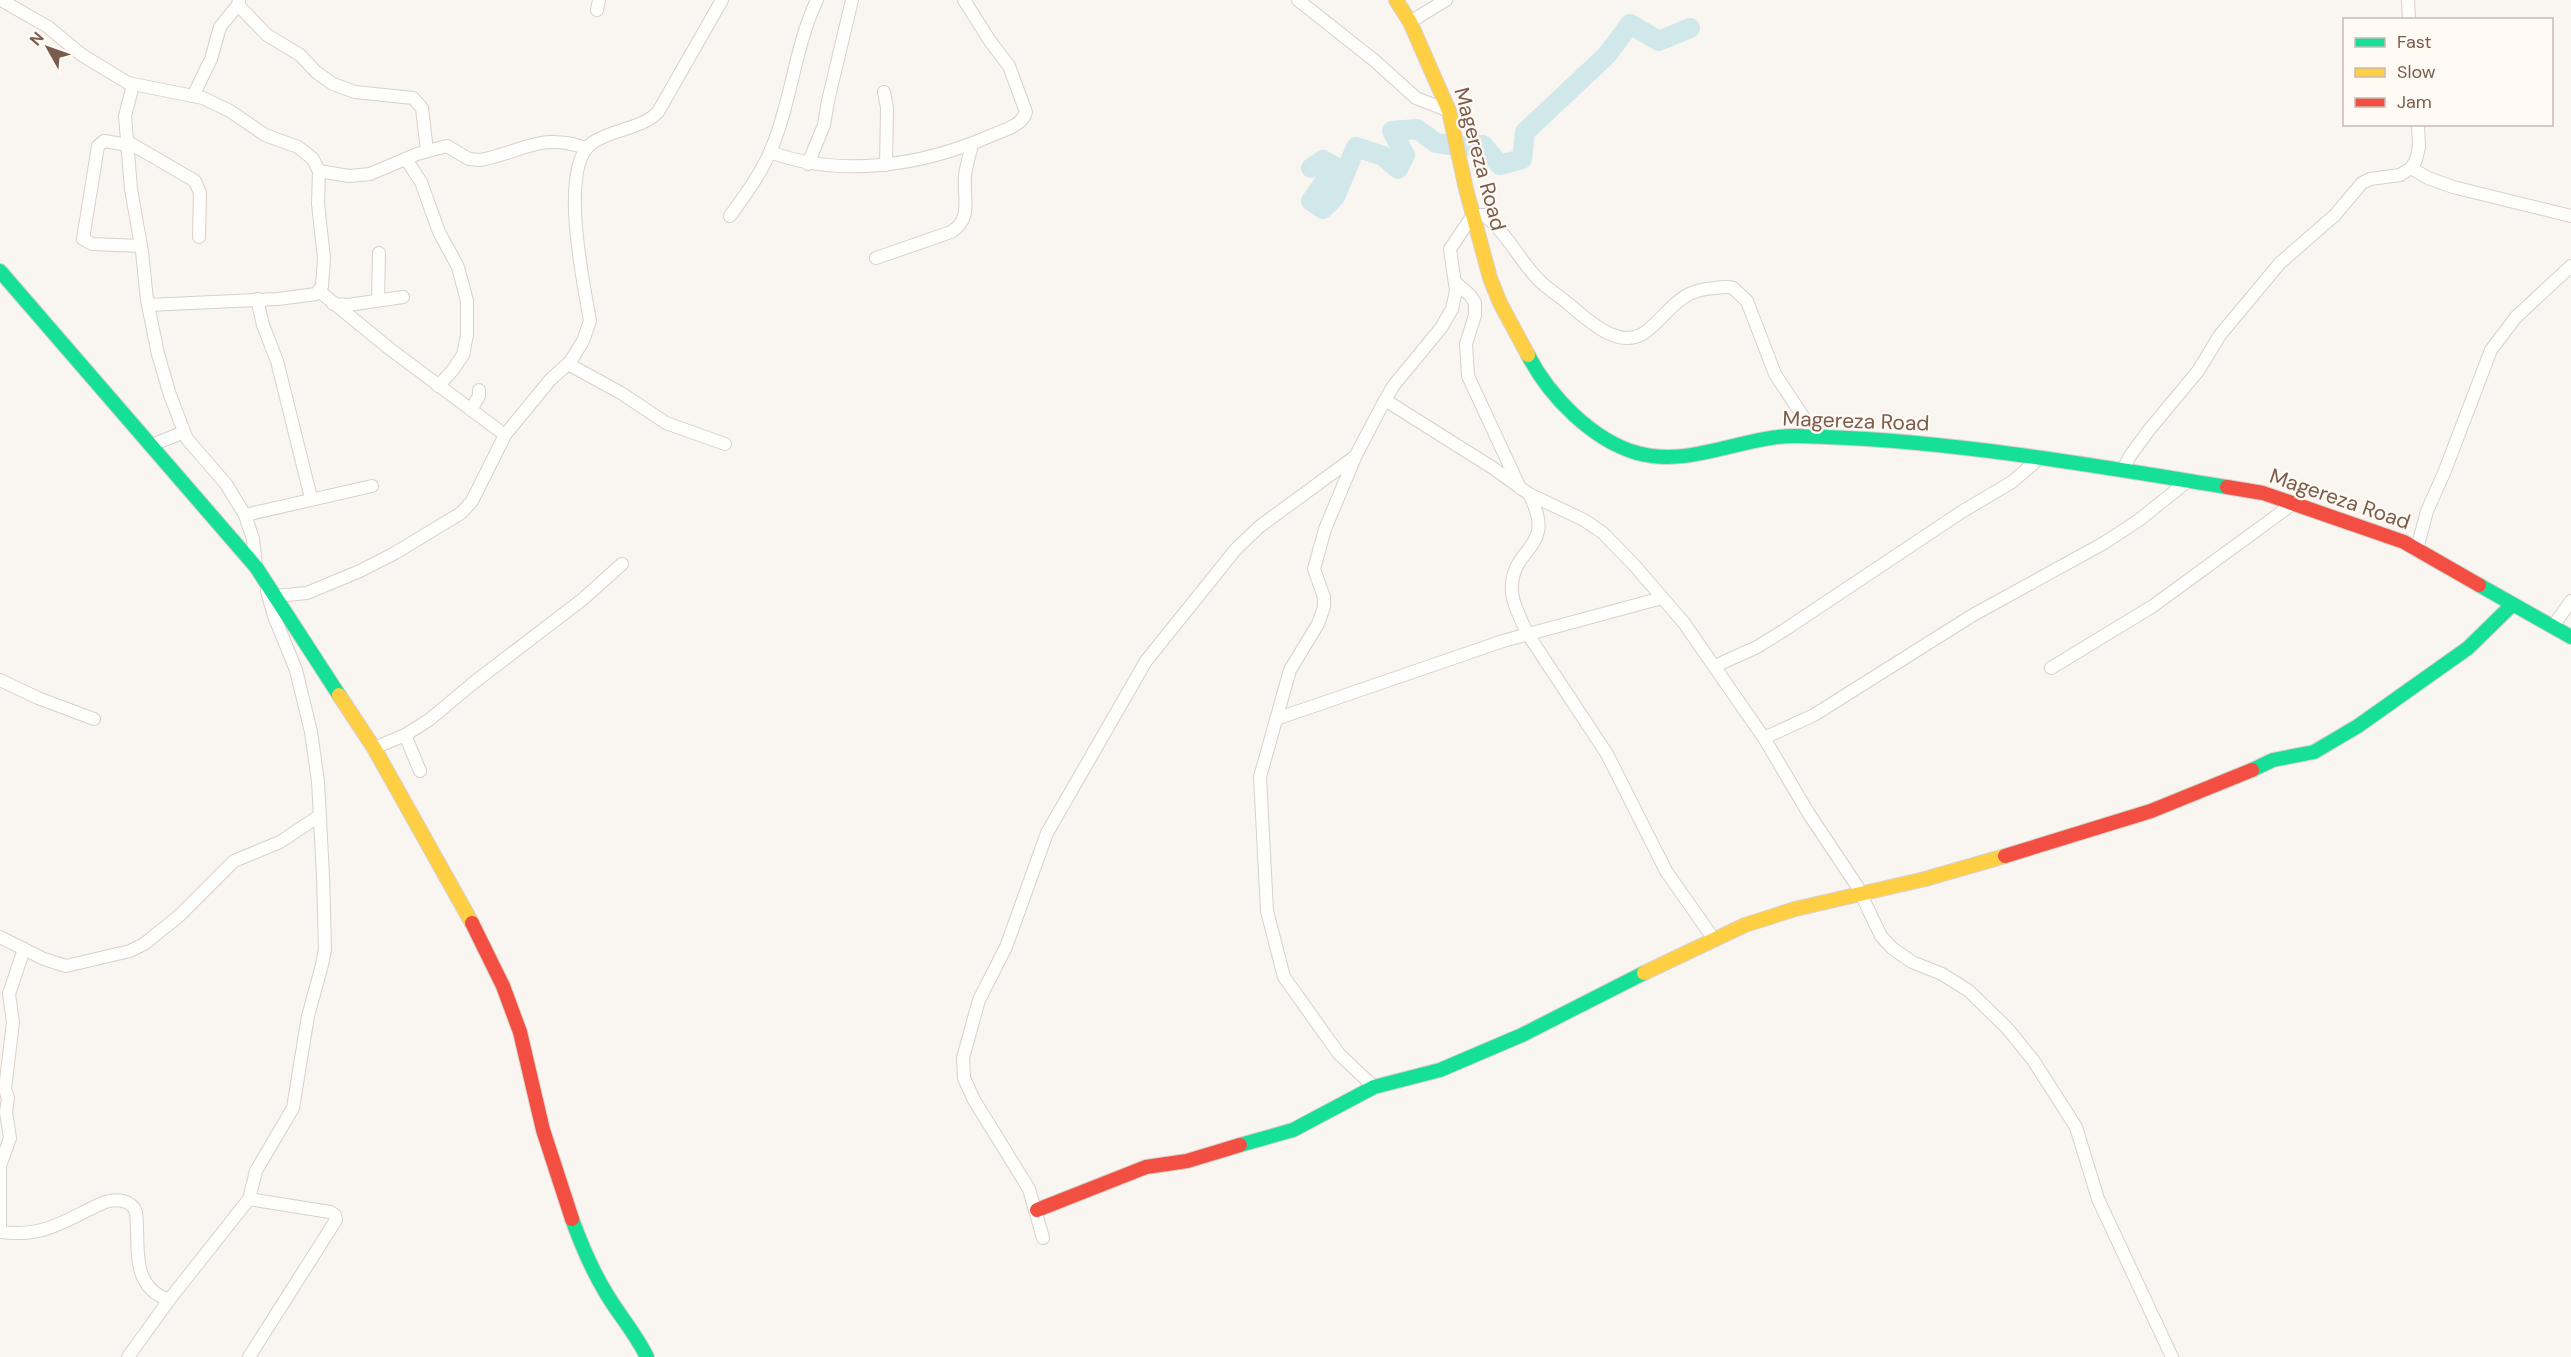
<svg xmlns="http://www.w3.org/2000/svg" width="2571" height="1357" font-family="'DM Sans',sans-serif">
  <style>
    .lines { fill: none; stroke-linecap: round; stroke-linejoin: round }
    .river { stroke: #d0e8ea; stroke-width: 20 }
    .street-casing { stroke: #d7d1cb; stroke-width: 14 }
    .fast-casing { stroke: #d9d2cb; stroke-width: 16 }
    .slow-casing { stroke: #d9d2cb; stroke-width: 16 }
    .jam-casing { stroke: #d9d2cb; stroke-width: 16 }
    .street { stroke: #fefefd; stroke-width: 12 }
    .fast { stroke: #16e098; stroke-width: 14 }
    .slow { stroke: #ffcf43; stroke-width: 14 }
    .jam { stroke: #f24e42; stroke-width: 14 }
    .labels { text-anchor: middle; stroke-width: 4.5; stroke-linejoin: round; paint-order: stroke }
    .street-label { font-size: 21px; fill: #7a5c4d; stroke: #fffaf3 }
  </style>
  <rect width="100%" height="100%" fill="#f9f5f0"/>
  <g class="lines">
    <polyline class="river" points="1311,168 1323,160 1335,167 1311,201 1323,209 1335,197 1356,147 1383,156 1398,169 1405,155 1392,131 1417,129 1436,143 1457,146 1483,145 1500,165 1522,159 1525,132 1607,55 1630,24 1659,41 1690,28"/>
    <defs>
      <g id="street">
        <polyline points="1,0 48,27 82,55 128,83 203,98 230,111 265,135 298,147 313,159 319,171 318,204 324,258 322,286 316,294 278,299 148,305"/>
        <polyline points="1298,0 1375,61 1416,98 1449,111"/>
        <polyline points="2408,0 2409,20"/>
        <polyline points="238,5 267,35 300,55 316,72 333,84 355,92 413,98 422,108 427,151"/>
        <polyline points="597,10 599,0"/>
        <polyline points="1410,22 1446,0"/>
        <polyline points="133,85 125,116 131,189 142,252 147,300 158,354 170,395 187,439 226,484 245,515 253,539 256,567"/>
        <polyline points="884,92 887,108 886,165"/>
        <polyline points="193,96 211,59 220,27 238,5 239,0"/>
        <polyline points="128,142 195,181 200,193 199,237"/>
        <polyline points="128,145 104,141 98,146 83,239 92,244 141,246"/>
        <path d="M770 152C841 178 921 166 990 136 1002 131 1022 126 1026 112L1009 66 990 41 964 0"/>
        <polyline points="406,159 421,182 439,232 458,267 467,301 467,335 463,355 452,371 438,386"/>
        <polyline points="808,164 824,125 828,101 852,0"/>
        <polyline points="2411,168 2428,178 2453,187 2571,216"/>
        <path d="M319 171 349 176 370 174 417 154 447 146 469 159 480 160C523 152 540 132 586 148"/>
        <path d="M730 216C746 194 763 171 773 145 792 98 795 46 817 0"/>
        <path d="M876 258 951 232C973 219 963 198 965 176 966 166 970 154 972 144"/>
        <polyline points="1456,283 1470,295 1475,303 1475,315 1466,344 1468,376 1520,488"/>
        <polyline points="319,291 390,349 505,435"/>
        <polyline points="257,299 263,325 277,361 311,498"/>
        <polyline points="378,300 379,253"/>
        <polyline points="333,304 348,305 403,297"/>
        <polyline points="568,364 621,393 666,423 725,444"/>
        <polyline points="1385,400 1493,468 1529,494 1584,520 1603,533 1635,566 1684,623 1764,738 1809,814 1857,886 1881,936 1892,948 1912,962 1942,974 1969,991 2007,1028 2033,1060 2076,1127 2098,1199 2172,1357"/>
        <polyline points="471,410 479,396 479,390"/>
        <polyline points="152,445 184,432"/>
        <polyline points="2123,469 2130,456 2149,430 2198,371 2220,335 2280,263 2335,215 2362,183 2370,179 2400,175 2411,168 2416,160 2419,147 2418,124"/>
        <path d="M1529 494C1557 548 1515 545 1512 584 1510 600 1521 619 1527 633L1607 754 1666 871 1713 938"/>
        <polyline points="245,515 372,486"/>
        <polyline points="2417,549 2427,511 2444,473 2491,350 2516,317 2571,266"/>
        <path d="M275 596 307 593 360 571 395 553 461 513 472 501 505 435 550 380 570 362 583 341 590 321C584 285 558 167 592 143 612 129 642 129 658 112L722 0"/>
        <polyline points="2553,626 2571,601"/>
        <polyline points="1715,666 1757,647 1783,631 1963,511 2012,482 2041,457"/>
        <polyline points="2051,668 2153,606 2294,503"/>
        <polyline points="0,680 38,698 94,719"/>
        <polyline points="1276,719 1503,641 1662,598"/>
        <polyline points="405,735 420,771"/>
        <polyline points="1764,738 1814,715 1973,615 2104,543 2139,520 2189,480"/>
        <polyline points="374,748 405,735 429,720 472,684 583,599 622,564"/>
        <polyline points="0,937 44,959 66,966 130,951 144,944 179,916 234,861 280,842 319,816"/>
        <path d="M1374 1087 1339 1054 1284 977 1267 911 1260 777 1290 670 1318 624 1324 607V597L1314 569 1325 529 1356 455 1385 400 1394 385 1441 328 1452 309 1456 291 1450 249 1473 215H1484C1506 232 1518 258 1537 278 1545 287 1556 294 1565 301 1586 318 1620 354 1648 330 1672 310 1679 290 1715 288 1722 287 1727 286 1733 288L1747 301 1775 374 1816 436"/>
        <polyline points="0,1166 10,1138 6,1112 8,1098 5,1089 13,1022 9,994 24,949"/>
        <polyline points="0,1169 0,1230"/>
        <polyline points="249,1199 330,1212 335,1215 336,1220 249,1357"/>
        <path d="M0 1232C46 1238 66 1219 105 1202 117 1199 131 1199 136 1212 140 1246 129 1286 169 1300"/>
        <polyline points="1043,1238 1029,1189 974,1100 964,1078 963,1058 979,1000 1006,947 1047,833 1146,661 1236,549 1259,527 1353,458"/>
        <polyline points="128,1357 169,1300 249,1199 256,1171 293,1108 308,1016 322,965 325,949 323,876 318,781 311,732 296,670 274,616 267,591"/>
      </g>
      <g id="fast">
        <polyline points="0,271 256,567 339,695"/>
        <path d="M1528 355C1549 396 1592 440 1637 453 1692 468 1743 435 1798 436 1942 439 2084 464 2227 487"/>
        <polyline points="2479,585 2571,637"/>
        <polyline points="2252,770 2273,760 2314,752 2358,726 2468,648 2512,605"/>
        <polyline points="1240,1145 1293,1130 1374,1087 1440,1070 1522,1035 1644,973"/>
        <path d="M572 1219C581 1244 592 1270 606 1293 619 1315 636 1334 647 1357"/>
      </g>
      <g id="slow">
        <polyline points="1396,0 1410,22 1449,111 1466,189 1490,278 1500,303 1528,355"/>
        <polyline points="339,695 374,748 472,923"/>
        <polyline points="1644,973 1745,925 1795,909 1925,879 2005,856"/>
      </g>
      <g id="jam">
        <polyline points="2227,487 2263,493 2404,542 2479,585"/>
        <polyline points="2005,856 2151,811 2252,770"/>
        <polyline points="472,923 503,986 520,1032 543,1130 572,1219"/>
        <polyline points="1037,1210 1146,1167 1187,1161 1240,1145"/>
      </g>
    </defs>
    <use href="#street" class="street-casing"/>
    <use href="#fast" class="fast-casing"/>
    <use href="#slow" class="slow-casing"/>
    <use href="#jam" class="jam-casing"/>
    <use href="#street" class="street"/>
    <use href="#fast" class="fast"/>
    <use href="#slow" class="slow"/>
    <use href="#jam" class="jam"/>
  </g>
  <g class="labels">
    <g class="street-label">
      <text transform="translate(1480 159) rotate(75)" y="7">Magereza Road</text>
      <text transform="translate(1856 421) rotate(2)" y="7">Magereza Road</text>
      <text transform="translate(2340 499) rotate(19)" y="7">Magereza Road</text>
    </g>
  </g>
  <rect x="2343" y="18" width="210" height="108" fill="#fffaf3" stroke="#cabbb1" stroke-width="1.5"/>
  <rect x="2355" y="38" width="30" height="9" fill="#16e098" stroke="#cabbb1" stroke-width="1.5"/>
  <text x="2397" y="48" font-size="18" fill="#7a5c4d">Fast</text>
  <rect x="2355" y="68" width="30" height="9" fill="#ffcf43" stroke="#cabbb1" stroke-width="1.5"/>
  <text x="2397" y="78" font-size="18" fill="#7a5c4d">Slow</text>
  <rect x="2355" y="98" width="30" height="9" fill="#f24e42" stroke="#cabbb1" stroke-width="1.5"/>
  <text x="2397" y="108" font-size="18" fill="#7a5c4d">Jam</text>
  <g transform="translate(48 48) rotate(310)" stroke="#fffaf3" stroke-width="4.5" paint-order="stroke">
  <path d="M0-4.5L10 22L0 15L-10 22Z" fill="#7a5c4d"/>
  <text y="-9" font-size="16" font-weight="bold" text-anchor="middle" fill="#7a5c4d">N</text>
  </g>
</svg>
